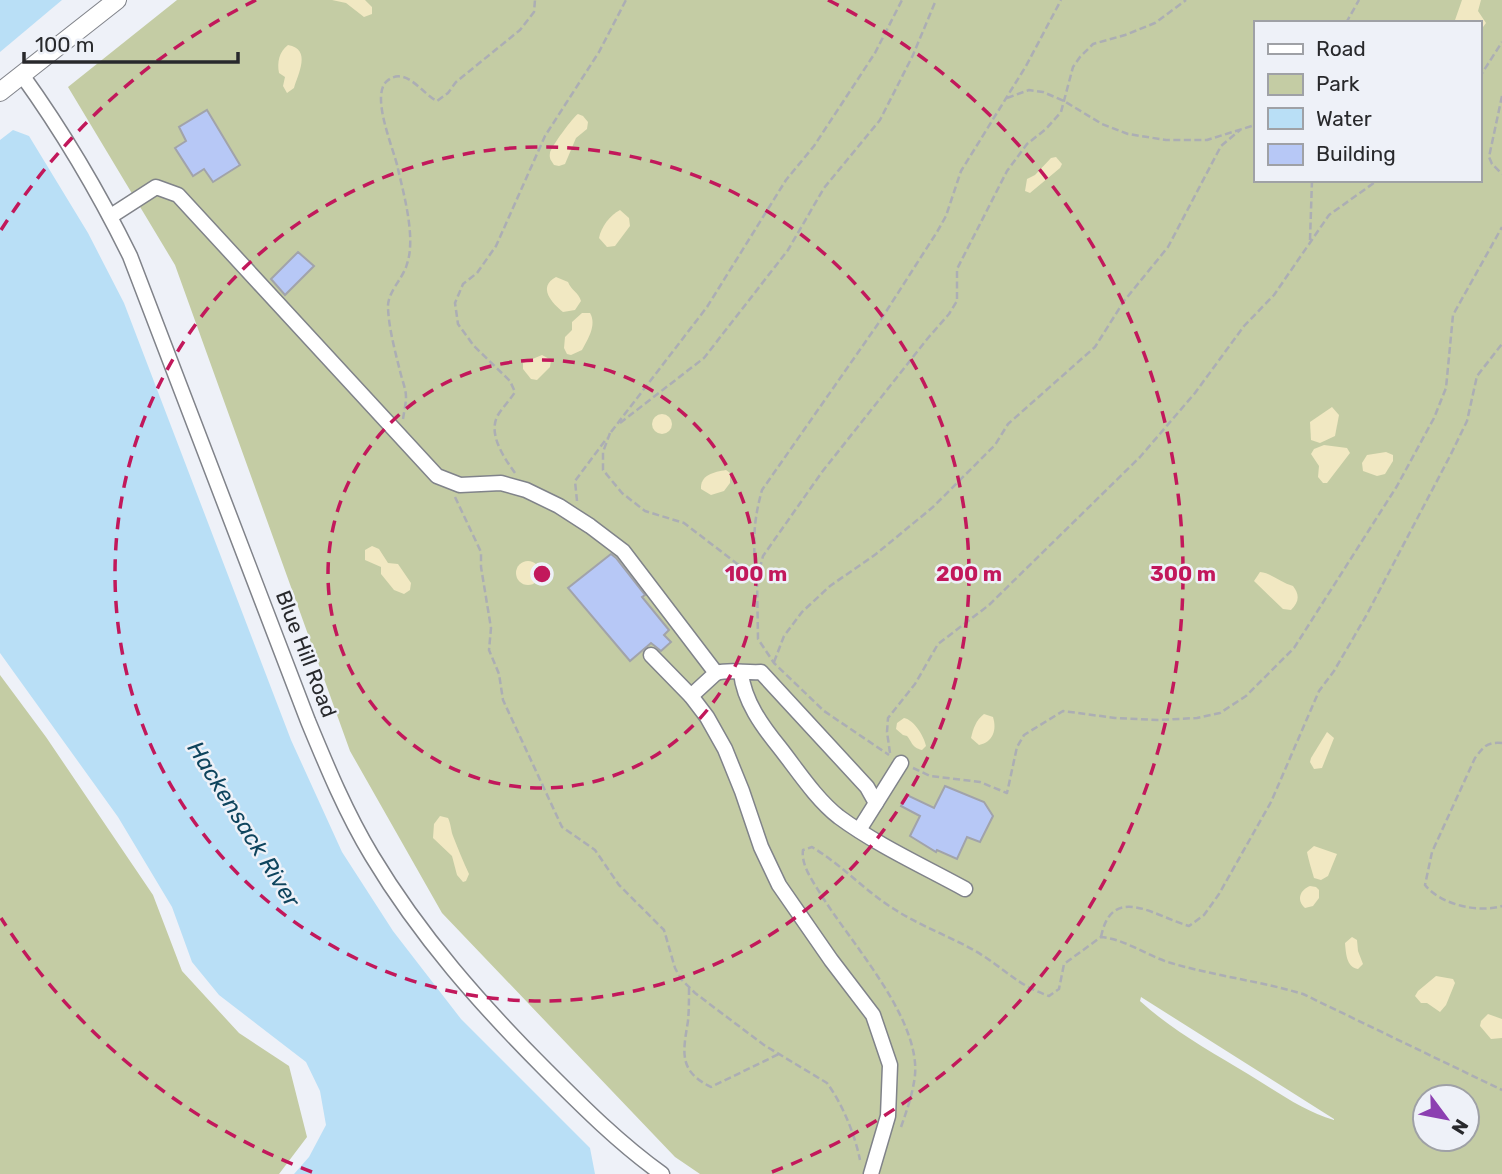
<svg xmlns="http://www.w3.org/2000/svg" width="1502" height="1174" font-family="Rubik,sans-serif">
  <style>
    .green { fill: #c4cca4; fill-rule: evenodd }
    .sand { fill: #f1e8c2 }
    .water { fill: #b9dff6 }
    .building { fill: #b7c8f6; stroke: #a1a3aa; stroke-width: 2 }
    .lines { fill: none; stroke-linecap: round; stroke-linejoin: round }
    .minor-casing { stroke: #80838a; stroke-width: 17 }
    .major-casing { stroke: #80838a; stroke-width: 20 }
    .path { stroke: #acaeb4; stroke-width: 2.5; stroke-dasharray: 7 3.5; stroke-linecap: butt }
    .minor { stroke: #fff; stroke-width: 14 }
    .major { stroke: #fff; stroke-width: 18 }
    .ring { fill: none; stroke: #c2185b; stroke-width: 3.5; stroke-dasharray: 12 9 }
    .labels { text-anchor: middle; stroke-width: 5; stroke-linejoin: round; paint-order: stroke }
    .street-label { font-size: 21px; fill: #28292c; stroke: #eef1f8 }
    .water-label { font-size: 23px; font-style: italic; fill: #0e445d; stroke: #eef1f8 }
    .centre { fill: #c2185b; stroke: #eef1f8; stroke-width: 3.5 }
    .ring-label { font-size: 21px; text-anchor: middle; font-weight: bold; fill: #c2185b; stroke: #eef1f8; stroke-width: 5; stroke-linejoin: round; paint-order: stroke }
  </style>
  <rect width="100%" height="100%" fill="#eef1f8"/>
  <g class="green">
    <path d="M177 0H1502V1174H700L675 1157 442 913 350 751 175 265 68 87ZM1255 23H1479V180H1255ZM1141 997 1334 1119V1120C1303 1111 1276 1091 1248 1074 1210 1051 1173 1031 1140 1001ZM1425 1097H1467V1139H1425Z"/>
    <polygon points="0,675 46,737 153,895 182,971 239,1033 289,1066 307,1137 279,1174 0,1174"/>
  </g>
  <g class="sand">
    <polygon points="332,0 365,0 372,7 372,14 364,17 346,3"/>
    <polygon points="1462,0 1481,0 1478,11 1486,23 1480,31 1479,23 1454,23"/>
    <path d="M288 45C312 49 298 74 294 88L287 93 283 86 285 77 279 73C277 62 279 52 288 45Z"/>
    <path d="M578 114 583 116 588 122 587 129 576 138 565 164 559 166 554 165C551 160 549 159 550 153 551 147 573 117 578 114Z"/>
    <polygon points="1056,157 1062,164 1060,168 1030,193 1025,191 1027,179 1035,175 1051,158"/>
    <path d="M620 210 629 218 630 226 615 246 607 247 599 238C601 227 610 215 620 210Z"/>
    <path d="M556 277 568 282C571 290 579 293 581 301L575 310 563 312C552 303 537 287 556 277Z"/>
    <path d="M582 313H590C597 325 588 339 582 350L571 355 567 354 564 348 565 337 572 330V322Z"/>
    <polygon points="542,355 551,360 550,367 537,380 531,379 523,369 523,363"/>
    <polygon points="1332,407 1339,415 1335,436 1320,443 1311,440 1310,422"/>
    <circle cx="662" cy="424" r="10"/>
    <polygon points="1324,445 1347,448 1350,453 1327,483 1323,483 1318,477 1319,466 1311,454 1314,449"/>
    <polygon points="1386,452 1393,455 1393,461 1385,474 1377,476 1363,471 1362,463 1367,455"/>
    <path d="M726 470 730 473V483L724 491 711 495 701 489C700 475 714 472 726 470Z"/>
    <polygon points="372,546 379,549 388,563 398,564 411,583 410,590 404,594 394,590 381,574 381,567 365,560 365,550"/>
    <circle cx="528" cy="573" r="12"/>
    <path d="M1260 572C1271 573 1280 582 1293 586 1300 595 1299 602 1291 610L1283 609 1254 581Z"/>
    <path d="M984 714 993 717C997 730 993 742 979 745L971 738C973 729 976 720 984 714Z"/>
    <path d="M904 718C914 720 924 736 926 746L922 750C911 747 913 743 907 736L903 735 896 729 897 723Z"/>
    <polygon points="1327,732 1334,738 1322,768 1314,769 1310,762 1311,758"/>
    <path d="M440 816 448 818C451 824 451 831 453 836 458 849 463 861 469 874L466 881 463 882 457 875 452 856 433 838 434 824Z"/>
    <path d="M1314 846 1337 854 1328 876 1321 880 1314 878C1312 871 1308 858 1307 852Z"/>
    <path d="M1310 886 1316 887 1319 890V898L1313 906 1305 908C1296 900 1300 890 1310 886Z"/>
    <path d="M1352 937 1357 940 1358 951 1363 964 1358 969C1346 967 1346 953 1345 943Z"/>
    <polygon points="1436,976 1453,979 1455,983 1446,1005 1440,1012 1427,1003 1421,1003 1415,996 1418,991"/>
    <polygon points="1488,1014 1502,1019 1502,1038 1491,1039 1480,1026 1481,1021"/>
  </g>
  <g class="water">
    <polygon points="0,0 62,0 0,52"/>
    <polygon points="13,130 29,136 88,233 124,303 291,740 342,852 393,931 461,1019 590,1148 595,1174 294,1174 309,1157 326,1125 320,1091 306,1062 219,995 192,962 172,907 118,817 0,653 0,140"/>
  </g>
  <g class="building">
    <polygon points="207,110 240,165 213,182 204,169 193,176 175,148 186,141 179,127"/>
    <polygon points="298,252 314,266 285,295 271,279"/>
    <polygon points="611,554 616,558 645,595 642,597 669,630 664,635 671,642 661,651 651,643 630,661 568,588"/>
    <polygon points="945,786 984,802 993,816 980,842 967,837 957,859 937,850 936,852 910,836 920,816 901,806 907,795 934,808"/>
  </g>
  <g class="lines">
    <defs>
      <g id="minor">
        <path d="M22 75C63 132 99 193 130 256L308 721C327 767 346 813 372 856 420 936 481 1005 547 1071 583 1107 620 1144 662 1174"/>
        <polyline points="111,216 156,187 178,195 437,476 460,485 501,483 526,490 559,506 590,526 623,551 716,673 691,696"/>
        <polyline points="651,655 691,696 707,717 725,749 742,791 761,847 779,885 831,960 873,1015 890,1065 888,1116 871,1174"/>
        <path d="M716 673C731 669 744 673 761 672L867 787 876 803 859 830"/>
        <path d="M741 673C744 701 762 726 780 748 798 771 816 799 839 817 877 845 923 866 965 889"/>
        <polyline points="876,803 901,763"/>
      </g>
      <polyline id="major" points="0,92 117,0"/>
    </defs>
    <use href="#minor" class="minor-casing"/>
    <use href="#major" class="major-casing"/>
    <g class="path">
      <polyline points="1346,23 1359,0"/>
      <polyline points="1479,78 1502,42"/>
      <polyline points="1502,96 1489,157 1492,164 1502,174"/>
      <polyline points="1007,98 1029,90 1043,92 1064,101 1102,124 1128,134 1166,140 1207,140 1255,125"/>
      <polyline points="1310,240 1312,180"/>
      <path d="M403 419C404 412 406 404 406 397 406 389 402 380 400 371 395 351 389 329 388 308 387 292 403 279 407 264 416 238 404 195 398 169 394 149 370 96 387 81 406 65 423 95 437 101L448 93 456 82 520 30 534 12 535 0"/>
      <polyline points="620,423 704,358 788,250 824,188 880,120 913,55 936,0"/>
      <polyline points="611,432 707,307 786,180 814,146 875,53 902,0"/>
      <polyline points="610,433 603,452 603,470 622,493 645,511 684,523 757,579 758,639 774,663 824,711 889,755"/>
      <path d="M515 473C505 459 487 434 498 415 503 407 510 400 515 392L510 381 474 346 458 324 455 303 463 284 477 273 496 246 545 136 599 52 626 0"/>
      <path d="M455 497 481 552V567L491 628 489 650 499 674 503 700 562 827 595 850 619 885 664 930 675 968 681 979 695 993 764 1045 827 1083C843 1105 855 1135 860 1160"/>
      <polyline points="577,501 575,481 607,438"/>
      <path d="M756 576C753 543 753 522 762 490L880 321 937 232 946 216 961 171 1026 66 1061 0"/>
      <polyline points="757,579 763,556 822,472 928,338 949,314 957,301 957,269 981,222 1007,171 1027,144 1046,129 1061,112 1073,67 1080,57 1093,44 1125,35 1155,23 1186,0"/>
      <polyline points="774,662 784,636 802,612 830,586 876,554 933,507 995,445 1008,424 1095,347 1124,301 1168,247 1221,146 1240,130"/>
      <path d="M1502 743C1487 742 1484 746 1475 758L1432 852 1425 885C1441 905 1478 913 1502 906"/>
      <polyline points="890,753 887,732 888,718 915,684 938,644 989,605 1140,457 1195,393 1244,326 1274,295 1329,215 1378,180"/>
      <polyline points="913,768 930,776 980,782 1007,793 1017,747 1024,735 1063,711 1115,718 1158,720 1197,718 1220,713 1246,696 1294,648 1397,486 1434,418 1446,388 1453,315 1502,227"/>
      <path d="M1101 937C1112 882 1156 917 1189 926L1204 915 1219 894 1271 802 1319 691 1334 671 1366 616 1450 456 1467 421 1477 376 1502 344"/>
      <path d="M689 988C689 999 689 1010 688 1021 683 1052 678 1071 711 1087L779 1054"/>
      <path d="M901 1127C907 1110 913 1093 915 1075 920 1017 849 941 820 893 812 880 801 865 803 850L812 847C842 865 865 891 894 909 923 928 956 938 985 957 1009 973 1020 986 1049 996L1059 989 1064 964 1101 937C1125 939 1147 956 1171 963 1215 976 1260 981 1303 994L1502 1090"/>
    </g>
    <use href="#minor" class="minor"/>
    <use href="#major" class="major"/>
  </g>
  <g class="ring">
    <circle cx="542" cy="574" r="214"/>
    <circle cx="542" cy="574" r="427"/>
    <path d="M312 1172A641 641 0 0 1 1 918M1 230A641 641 0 0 1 256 0M828 0A641 641 0 0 1 772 1172"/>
  </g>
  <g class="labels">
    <g class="street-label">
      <text transform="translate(306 654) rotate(69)" y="7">Blue Hill Road</text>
    </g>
    <g class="water-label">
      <text transform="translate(244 824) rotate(58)" y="8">Hackensack River</text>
    </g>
  </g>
  <circle cx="542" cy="574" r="10" class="centre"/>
  <g class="ring-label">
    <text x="756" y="581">100 m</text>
    <text x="969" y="581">200 m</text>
    <text x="1183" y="581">300 m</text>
  </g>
  <rect x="1254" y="21" width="228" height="161" fill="#eef1f8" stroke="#9fa1a6" stroke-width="2"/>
  <rect x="1268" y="44" width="35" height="10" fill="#ffffff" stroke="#9fa1a6" stroke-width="2"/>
  <text x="1316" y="56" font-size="21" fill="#28292c">Road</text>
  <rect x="1268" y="74" width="35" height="21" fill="#c4cca4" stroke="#9fa1a6" stroke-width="2"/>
  <text x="1316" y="91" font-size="21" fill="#28292c">Park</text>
  <rect x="1268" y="108" width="35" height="21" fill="#b9dff6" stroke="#9fa1a6" stroke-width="2"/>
  <text x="1316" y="126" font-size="21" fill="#28292c">Water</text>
  <rect x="1268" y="144" width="35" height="21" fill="#b7c8f6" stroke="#9fa1a6" stroke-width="2"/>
  <text x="1316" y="161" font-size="21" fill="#28292c">Building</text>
  <g transform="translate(1446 1118) rotate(122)"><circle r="33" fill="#eef1f8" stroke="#9fa1a6" stroke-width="2"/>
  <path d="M0-5L12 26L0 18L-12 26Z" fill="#8c40b1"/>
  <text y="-10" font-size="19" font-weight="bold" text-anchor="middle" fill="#28292c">N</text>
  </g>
  <path d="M24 52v10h214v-10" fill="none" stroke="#28292c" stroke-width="3.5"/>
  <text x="35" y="52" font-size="21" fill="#28292c" stroke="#eef1f8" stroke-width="5" paint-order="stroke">100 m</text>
</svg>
